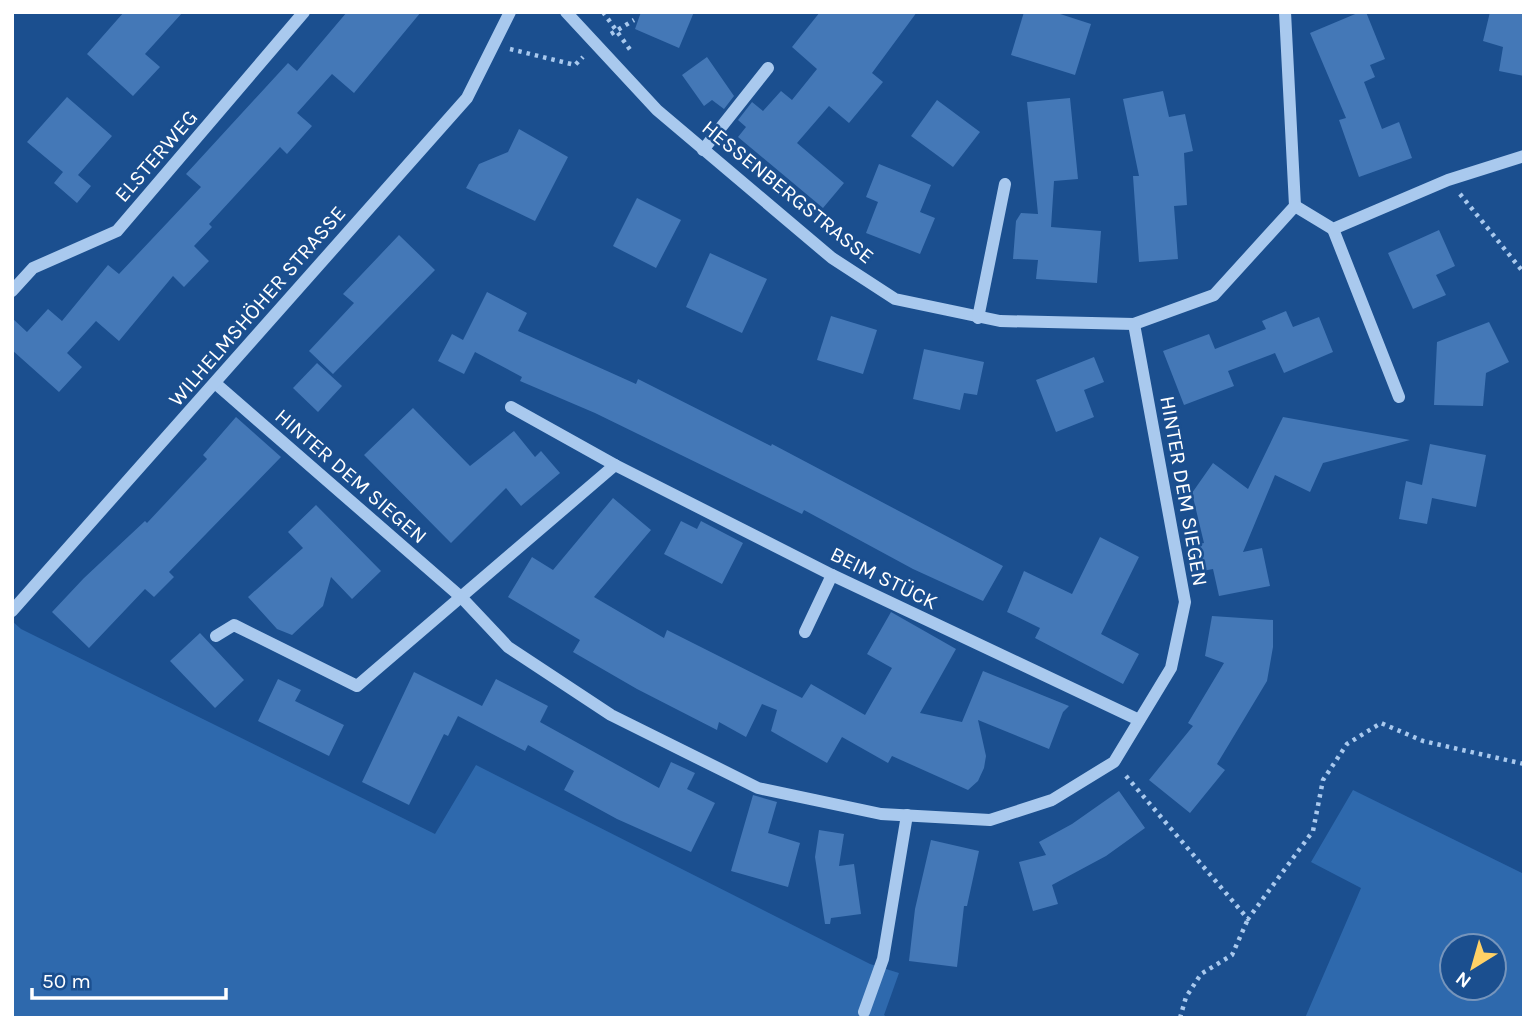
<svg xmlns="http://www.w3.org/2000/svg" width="1536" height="1030" font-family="Karla,sans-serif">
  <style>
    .green { fill: #2e69ad; fill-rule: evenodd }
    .building { fill: #4478b7 }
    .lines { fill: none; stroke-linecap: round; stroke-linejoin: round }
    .path { stroke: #a9c9ee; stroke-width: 4.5; stroke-dasharray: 3.5 5; stroke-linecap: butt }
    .minor { stroke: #a9c9ee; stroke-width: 12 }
    .labels { text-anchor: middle; stroke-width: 5; stroke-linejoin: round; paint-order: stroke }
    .street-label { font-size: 21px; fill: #fff; stroke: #1b4f8f }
  </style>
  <rect width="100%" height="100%" fill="#1b4f8f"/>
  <g class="green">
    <polygon points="12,621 21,629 435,834 476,765 870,964 899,973 884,1015 888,1018 12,1018"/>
    <path d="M1353 790 1524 874V1018H1305L1361 888 1311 862ZM1452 946H1494V988H1452Z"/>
  </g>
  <g class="building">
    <polygon points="124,12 183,12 145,54 160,67 133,96 87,54"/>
    <polygon points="347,12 421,12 354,93 332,74 297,113 312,126 287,154 280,147 209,224 212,227 194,246 209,261 184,287 173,276 119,341 96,321 67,353 82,367 59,392 12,350 12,318 27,332 48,309 62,321 108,265 119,274 201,187 186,174 288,63 297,71"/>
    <polygon points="641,12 694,12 679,48 635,29"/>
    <polygon points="820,12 917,12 872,73 883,82 849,123 829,106 797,143 844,183 823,208 738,137 746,127 738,120 752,102 763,111 781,91 792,100 817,69 792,47"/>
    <polygon points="1024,12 1054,12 1091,24 1075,75 1011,55"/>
    <polygon points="1360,12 1366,12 1385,59 1370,65 1375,77 1364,82 1382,129 1399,122 1412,158 1359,177 1339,120 1346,118 1310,33"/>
    <polygon points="1490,12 1524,12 1524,76 1499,71 1503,47 1483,41"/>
    <polygon points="707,57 734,96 724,109 712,100 704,106 682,75"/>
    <polygon points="1163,91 1169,117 1185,114 1193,151 1184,153 1187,205 1174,206 1178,259 1139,262 1133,176 1139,176 1123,99"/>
    <polygon points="67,97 112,136 78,175 91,186 77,203 54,183 63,172 27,142"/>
    <polygon points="1070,98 1078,179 1054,181 1051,227 1101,231 1097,283 1036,279 1038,260 1013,259 1016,221 1021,213 1038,214 1027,102"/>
    <polygon points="937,100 980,132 953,167 911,136"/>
    <polygon points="519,129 568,157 535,221 466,188 479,164 508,152"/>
    <polygon points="879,164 931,185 920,212 935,218 920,254 866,233 878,202 866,197"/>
    <polygon points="637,198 681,220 656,268 613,246"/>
    <polygon points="1439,230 1455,266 1436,275 1446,295 1413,309 1388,253"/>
    <polygon points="399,235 435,270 333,374 309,351 354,303 343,294"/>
    <polygon points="710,253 767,279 742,333 686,307"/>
    <polygon points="487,292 527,313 518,331 636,384 638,379 771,446 772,444 1003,566 983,601 913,569 804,510 802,514 595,413 520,381 522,377 475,352 464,374 438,361 452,334 463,340"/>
    <polygon points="1286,311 1293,327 1319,317 1333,352 1284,373 1275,353 1228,371 1234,386 1184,405 1163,351 1209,334 1215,349 1266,329 1262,321"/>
    <polygon points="831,316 877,330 863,374 817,360"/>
    <polygon points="1489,322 1509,362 1486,373 1483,406 1434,405 1437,342"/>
    <polygon points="924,349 984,362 977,395 964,393 960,410 913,399"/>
    <polygon points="1094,357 1104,382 1084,390 1094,417 1056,432 1036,380"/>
    <polygon points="317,363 342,386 318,412 293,388"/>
    <polygon points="413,408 470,466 514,431 535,457 541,451 560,473 521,506 506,488 451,543 364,455"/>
    <polygon points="236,417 281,457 169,572 174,577 154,597 145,589 89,648 52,612 84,578 145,521 147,523 207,459 203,455"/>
    <polygon points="1283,417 1410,440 1323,463 1310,492 1275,475 1243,552 1262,548 1270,586 1219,596 1213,569 1197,572 1192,545 1204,543 1192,493 1213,463 1248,489"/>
    <polygon points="1430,444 1486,455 1476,507 1432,498 1427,524 1399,519 1406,481 1422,485"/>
    <polygon points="613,498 651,530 594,597 664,638 667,630 802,698 811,684 865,715 892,668 867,654 891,612 956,649 920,713 962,722 983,671 1069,706 1063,712 1049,749 978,720 986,756 984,768 978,781 968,790 892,756 888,763 842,737 827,763 771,731 777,710 762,704 746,737 719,722 717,730 637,689 573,652 580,640 508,597 532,557 553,570"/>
    <polygon points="316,505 381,571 352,599 331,577 323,606 292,635 277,629 248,597 303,548 288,532"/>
    <polygon points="681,521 697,529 701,521 743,543 722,584 664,554"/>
    <polygon points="1100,537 1139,557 1101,634 1139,654 1123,684 1035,638 1040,628 1007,612 1024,571 1072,594"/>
    <polygon points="1212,616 1273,620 1273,647 1267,681 1217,764 1225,770 1190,813 1149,780 1193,726 1188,723 1224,663 1205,656"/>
    <polygon points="200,633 244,680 215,708 170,661"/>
    <polygon points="414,672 482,706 496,679 548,706 540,722 659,788 671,762 695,773 687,789 715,803 691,852 617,819 564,790 574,771 528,745 525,751 458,716 448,736 444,734 409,805 362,782"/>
    <polygon points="278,679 301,690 295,701 344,725 329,756 258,721"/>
    <polygon points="1119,791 1145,828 1106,856 1052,885 1058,904 1033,911 1019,862 1046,855 1039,842 1072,824"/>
    <polygon points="753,795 777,802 768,833 800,843 788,887 731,871"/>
    <polygon points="819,830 844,834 839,866 854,864 861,914 831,918 830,924 825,924 815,857"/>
    <polygon points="931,840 979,851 967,906 964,906 957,967 909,961 915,909"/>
  </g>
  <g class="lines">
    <g class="path">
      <polyline points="603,12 631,51"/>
      <polyline points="611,34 634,20"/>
      <polyline points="510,49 575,65 583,57"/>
      <polyline points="1460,194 1524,273"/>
      <polyline points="1126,776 1248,919 1313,831 1323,780 1347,744 1381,723 1423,741 1524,764"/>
      <polyline points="1180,1018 1186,997 1201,974 1232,955 1248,919"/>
    </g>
    <g class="minor">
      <polyline points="566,12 657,110 832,258 895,299 1000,321 1134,324 1214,295 1295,206 1285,12"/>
      <polyline points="703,150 768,68"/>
      <polyline points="1295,206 1333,229 1448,180 1524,156"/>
      <polyline points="1333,229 1399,397"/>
      <polyline points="12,291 33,268 117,231 304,12"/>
      <polyline points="978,318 1005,184"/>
      <polyline points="215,383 462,598 508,647 611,715 758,788 881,814 990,820 1052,800 1114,762 1171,668 1185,602 1134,324"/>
      <polyline points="511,407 615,465"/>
      <polyline points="12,611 467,98 510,12"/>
      <polyline points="805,632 832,575"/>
      <polyline points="216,636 234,625 357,686 615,465 832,575 1139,720"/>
      <polyline points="864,1012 883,959 907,815"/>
    </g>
  </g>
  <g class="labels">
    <g class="street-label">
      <text transform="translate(156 156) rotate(-49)" y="7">ELSTERWEG</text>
      <text transform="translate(788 192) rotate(39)" y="7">HESSENBERGSTRASSE</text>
      <text transform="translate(257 306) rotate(-49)" y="7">WILHELMSHÖHER STRASSE</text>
      <text transform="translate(351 476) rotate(41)" y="7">HINTER DEM SIEGEN</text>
      <text transform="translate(1184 491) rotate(80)" y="7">HINTER DEM SIEGEN</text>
      <text transform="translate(884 578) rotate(26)" y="7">BEIM STÜCK</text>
    </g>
  </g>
  <rect width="1536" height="1030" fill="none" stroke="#ffffff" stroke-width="28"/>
  <g transform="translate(1473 967) rotate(217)"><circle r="33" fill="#1b4f8f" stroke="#7695bc" stroke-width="2"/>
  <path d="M0-5L12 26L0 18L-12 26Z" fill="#ffd166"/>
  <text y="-10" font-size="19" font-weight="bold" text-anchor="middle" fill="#ffffff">N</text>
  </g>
  <path d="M32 988v10h194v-10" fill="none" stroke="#ffffff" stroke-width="3.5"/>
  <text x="42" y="988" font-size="21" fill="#ffffff" stroke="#1b4f8f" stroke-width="5" paint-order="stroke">50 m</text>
</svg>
